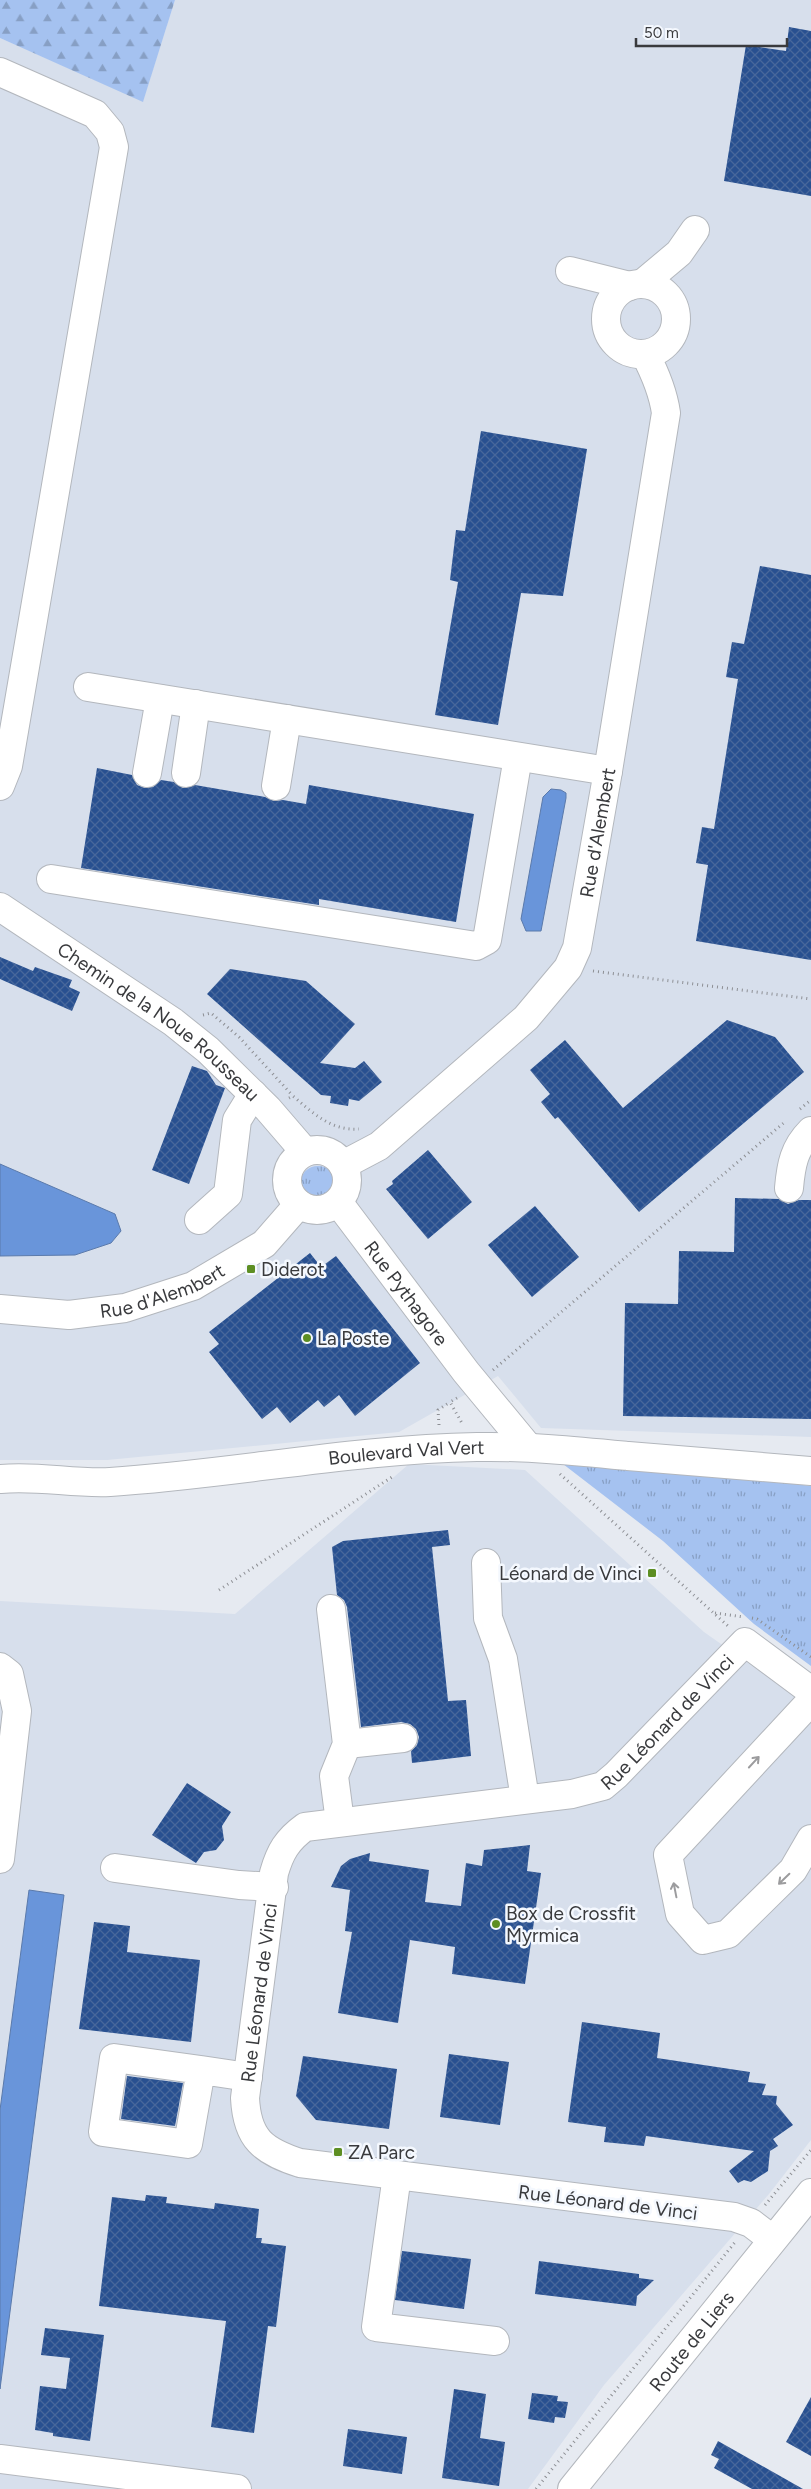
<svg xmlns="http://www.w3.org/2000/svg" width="811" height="2489" font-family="Figtree,sans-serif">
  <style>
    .built { fill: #d7dfec }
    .grass { fill: url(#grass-tufts) }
    .forest { fill: url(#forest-firs) }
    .water { fill: #6995da; stroke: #5b7aab }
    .building { fill: url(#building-cross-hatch) }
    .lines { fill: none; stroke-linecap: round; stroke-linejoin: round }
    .minor-casing { stroke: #b3b7bd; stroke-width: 30 }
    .path { stroke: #8d8f94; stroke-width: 3; stroke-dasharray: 1 4; stroke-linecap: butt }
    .minor { stroke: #fff; stroke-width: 28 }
    .oneway { stroke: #9c9c9e }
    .poi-dot { fill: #5d8e23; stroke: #f4f8fe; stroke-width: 2 }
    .labels { text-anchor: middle; stroke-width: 5; stroke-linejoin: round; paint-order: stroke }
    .street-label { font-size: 19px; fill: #393a3d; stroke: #f4f8fe }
    .poi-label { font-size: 19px; fill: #393a3d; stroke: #f4f8fe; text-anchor: start }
  </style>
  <defs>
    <pattern id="grass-tufts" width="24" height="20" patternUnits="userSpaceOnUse" patternTransform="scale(1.25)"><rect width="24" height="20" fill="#a5c2f0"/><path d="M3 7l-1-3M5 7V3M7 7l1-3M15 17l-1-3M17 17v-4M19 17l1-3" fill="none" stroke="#879fc4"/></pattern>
    <pattern id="forest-firs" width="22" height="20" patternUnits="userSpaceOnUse" patternTransform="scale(1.25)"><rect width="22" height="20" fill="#a5c2f0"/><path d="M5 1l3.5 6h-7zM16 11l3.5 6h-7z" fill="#879fc4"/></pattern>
    <pattern id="building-cross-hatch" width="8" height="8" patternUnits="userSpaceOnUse" patternTransform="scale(1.25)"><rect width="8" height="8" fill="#285090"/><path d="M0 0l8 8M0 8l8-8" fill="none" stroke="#47679b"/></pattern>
  </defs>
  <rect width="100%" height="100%" fill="#e6eaf1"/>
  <g class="built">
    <polygon points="175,0 811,0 811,1437 541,1428 498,1376 399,1432 107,1460 0,1460 0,38 143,101"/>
    <polygon points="409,1464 525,1470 704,1632 758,1670 811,1702 811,2140 769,2194 604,2385 528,2489 0,2489 0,1601 235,1614"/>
  </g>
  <g class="grass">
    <circle cx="318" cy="1184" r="18"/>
    <polygon points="550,1454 811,1486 811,1666 754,1624 663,1541"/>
  </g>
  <polygon class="forest" points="0,0 175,0 143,102 0,38"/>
  <g class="water">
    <polygon points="551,789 561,790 566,793 566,798 541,931 526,931 521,919 543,797"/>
    <polygon points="0,1164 115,1214 121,1231 111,1243 75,1255 0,1256"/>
    <polygon points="29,1890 64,1895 0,2389 0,2110"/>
  </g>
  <g class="building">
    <polygon points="789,27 811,31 811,196 724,181 746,45 786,51"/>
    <polygon points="481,431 587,449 563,596 521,593 498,725 435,715 458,582 450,580 456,530 465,531"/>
    <polygon points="760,566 811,575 811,960 696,941 708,865 696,863 702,827 714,829 738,679 726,677 732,642 744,644"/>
    <polygon points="97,768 132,775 137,785 145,788 153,787 161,780 174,782 183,788 195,785 265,797 274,801 283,800 306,804 309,785 474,814 456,922 319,899 319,905 81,868"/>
    <polygon points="0,957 33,971 35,967 72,980 69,987 80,992 72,1011 0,979"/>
    <polygon points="230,969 306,981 355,1024 320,1063 355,1068 364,1061 382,1082 359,1101 349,1099 348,1106 330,1103 331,1096 321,1095 207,994"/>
    <polygon points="727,1020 775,1037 804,1072 639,1212 558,1117 555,1119 541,1102 550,1094 530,1070 565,1040 623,1108"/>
    <polygon points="192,1066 207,1071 216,1085 225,1088 189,1184 152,1170"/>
    <polygon points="428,1150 472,1202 428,1239 386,1189 393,1184 392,1181"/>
    <polygon points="735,1198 779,1199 788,1204 799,1200 811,1200 811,1419 623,1416 625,1303 678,1304 679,1251 734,1252"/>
    <polygon points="535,1206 579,1257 532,1297 488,1245"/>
    <polygon points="310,1253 321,1267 336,1256 420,1363 355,1416 339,1395 324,1407 318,1400 290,1423 277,1407 262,1419 209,1352 219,1344 209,1332"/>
    <polygon points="448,1530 450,1545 432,1547 448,1701 466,1700 471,1756 412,1763 411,1751 417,1745 419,1737 416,1729 410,1724 401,1722 361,1727 347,1607 344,1600 337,1595 332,1547 343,1541"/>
    <polygon points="187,1783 231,1812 222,1826 224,1840 216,1850 204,1852 196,1863 152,1835"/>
    <polygon points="530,1845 527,1871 541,1873 525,1984 452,1974 455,1947 410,1940 398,2023 338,2013 352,1932 345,1931 350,1890 331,1887 341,1866 350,1859 370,1853 369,1861 429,1870 425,1902 461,1906 466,1863 482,1866 484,1850"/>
    <polygon points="94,1922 130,1926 127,1952 200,1960 191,2042 79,2029"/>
    <polygon points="582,2022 660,2033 657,2058 750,2072 748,2082 766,2084 762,2095 777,2096 776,2104 793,2125 773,2139 778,2146 770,2151 768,2171 751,2182 744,2180 738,2183 729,2171 754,2151 646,2136 644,2146 604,2142 606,2127 568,2122"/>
    <polygon points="449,2054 509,2062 500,2125 440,2117"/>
    <polygon points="303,2056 397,2069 389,2129 316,2120 296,2096"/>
    <polygon points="127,2076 183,2083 175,2126 121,2119"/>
    <polygon points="146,2195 167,2197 166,2203 214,2209 215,2203 259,2209 256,2238 262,2238 261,2243 286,2246 276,2327 268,2326 254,2433 211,2427 226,2321 99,2306 112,2197 145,2201"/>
    <polygon points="402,2251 471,2259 464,2309 395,2300"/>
    <polygon points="539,2261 639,2274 639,2278 654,2280 637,2296 636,2306 535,2294"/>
    <polygon points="45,2328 104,2335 90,2441 53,2436 53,2433 35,2430 40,2386 66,2389 70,2358 41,2355"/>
    <polygon points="454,2389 486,2394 480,2438 505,2442 499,2486 442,2478"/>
    <polygon points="532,2393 558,2396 557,2401 568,2402 565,2418 555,2417 554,2423 528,2419"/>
    <polygon points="811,2397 811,2456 786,2442"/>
    <polygon points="348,2429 407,2437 402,2474 343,2466"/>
    <polygon points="718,2441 803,2489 752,2489 714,2468 719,2459 711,2455"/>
  </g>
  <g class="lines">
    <defs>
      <g id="minor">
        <polyline points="0,72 95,114 110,132 114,147 8,766 0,786"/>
        <polyline points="570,271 630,286"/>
        <polyline points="642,284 679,253 695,230"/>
        <circle cx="641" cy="319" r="35"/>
        <polyline points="88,687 608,771"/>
        <polyline points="147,773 160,699"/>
        <polyline points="186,773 196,704"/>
        <polyline points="276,786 287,719"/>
        <polyline points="51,879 476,946 487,940 518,757"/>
        <path id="s1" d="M0 907 173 1022 208 1050 268 1109 305 1152"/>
        <circle cx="317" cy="1180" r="30"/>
        <path id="s2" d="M343 1165 379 1146 526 1018 568 968 577 948 608 771 666 413C663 392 655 373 645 354"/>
        <path d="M789 1188C791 1165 794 1148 811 1131"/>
        <path id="s3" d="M338 1202 466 1372 528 1447"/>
        <polyline points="199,1220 228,1194 237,1120 253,1094"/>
        <path id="s4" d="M0 1309 69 1315 125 1308 193 1286 264 1244 299 1204"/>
        <path id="s5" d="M0 1479C37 1475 73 1484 110 1482 232 1474 354 1449 477 1447 527 1446 577 1451 628 1456 689 1461 750 1466 811 1471"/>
        <polyline points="486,1563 488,1618 503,1659 525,1799"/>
        <polyline points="331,1609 347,1744 334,1776 340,1822"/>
        <polyline points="0,1667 9,1674 17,1711 0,1859"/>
        <polyline points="811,1701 668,1855 680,1914 703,1940 728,1934 793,1870 811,1839"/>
        <polyline points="347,1744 403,1738"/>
        <polyline points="115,1868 239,1885 274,1887"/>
        <polyline points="201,2070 114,2058 103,2132 188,2144 201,2070 248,2077"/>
        <polyline points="397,2175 376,2327 495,2341"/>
        <path id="s6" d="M772 2239 751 2223 734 2217 300 2163C263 2151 247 2139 245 2098L274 1873C280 1852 287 1840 305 1827L572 1794 603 1786 616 1775 745 1642 811 1691"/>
        <polyline points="0,2459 237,2489"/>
        <path id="s7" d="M572 2489 811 2193"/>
      </g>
    </defs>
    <use href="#minor" class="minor-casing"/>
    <g class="path">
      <polyline points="593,971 811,999"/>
      <polyline points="203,1015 211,1013 239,1037 293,1096"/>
      <path d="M289 1098 293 1096C313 1113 331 1131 359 1129"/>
      <polyline points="800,1109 811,1100"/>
      <polyline points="493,1370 786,1121"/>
      <polyline points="457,1398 450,1402 463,1425"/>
      <polyline points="439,1425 438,1410 450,1402"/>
      <polyline points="560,1474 728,1626"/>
      <polyline points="219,1590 392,1477"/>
      <polyline points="715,1613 744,1617"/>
      <polyline points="752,1618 757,1619 811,1657"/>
      <polyline points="765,2205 811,2150"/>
      <polyline points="536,2489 736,2241"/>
    </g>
    <use href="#minor" class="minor"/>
  </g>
  <defs><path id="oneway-shaft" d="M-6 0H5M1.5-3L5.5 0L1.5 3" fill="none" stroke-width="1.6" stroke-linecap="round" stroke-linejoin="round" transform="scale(1.25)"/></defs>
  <g class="oneway">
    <use href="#oneway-shaft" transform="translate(754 1762) rotate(-47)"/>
    <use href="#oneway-shaft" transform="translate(784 1879) rotate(136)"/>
    <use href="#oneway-shaft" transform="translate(675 1890) rotate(-101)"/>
  </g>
  <g class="poi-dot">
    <rect x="246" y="1264" width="10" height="10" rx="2.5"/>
    <circle cx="307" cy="1338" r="5"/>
    <rect x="647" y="1568" width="10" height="10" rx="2.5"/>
    <circle cx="496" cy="1924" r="5"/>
    <rect x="333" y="2147" width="10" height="10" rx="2.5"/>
  </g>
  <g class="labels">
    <g class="street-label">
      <text dy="7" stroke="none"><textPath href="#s2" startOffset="440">Rue d'Alembert</textPath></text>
      <text dy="7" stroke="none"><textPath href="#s1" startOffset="196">Chemin de la Noue Rousseau</textPath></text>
      <text dy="7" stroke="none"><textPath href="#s4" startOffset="166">Rue d'Alembert</textPath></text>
      <text dy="7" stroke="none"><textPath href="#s3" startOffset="114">Rue Pythagore</textPath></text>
      <text dy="7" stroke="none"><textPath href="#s5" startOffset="408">Boulevard Val Vert</textPath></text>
      <text dy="7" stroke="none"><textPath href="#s6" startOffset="1250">Rue Léonard de Vinci</textPath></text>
      <text dy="7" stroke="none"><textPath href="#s6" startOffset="681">Rue Léonard de Vinci</textPath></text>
      <text transform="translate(608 2202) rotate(7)" y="7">Rue Léonard de Vinci</text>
      <text dy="7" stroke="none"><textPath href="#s7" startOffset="190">Route de Liers</textPath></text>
    </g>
    <g class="poi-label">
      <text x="261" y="1276">Diderot</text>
      <text x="317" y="1345">La Poste</text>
      <text x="642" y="1580" text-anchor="end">Léonard de Vinci</text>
      <text x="506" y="1920">Box de Crossfit<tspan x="506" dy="22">Myrmica</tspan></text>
      <text x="348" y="2159">ZA Parc</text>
    </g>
  </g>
  <path d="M636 38v8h151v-8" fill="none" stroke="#393a3d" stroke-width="2.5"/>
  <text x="644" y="38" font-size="15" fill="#393a3d" stroke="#f4f8fe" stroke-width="4" paint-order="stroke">50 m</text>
</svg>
